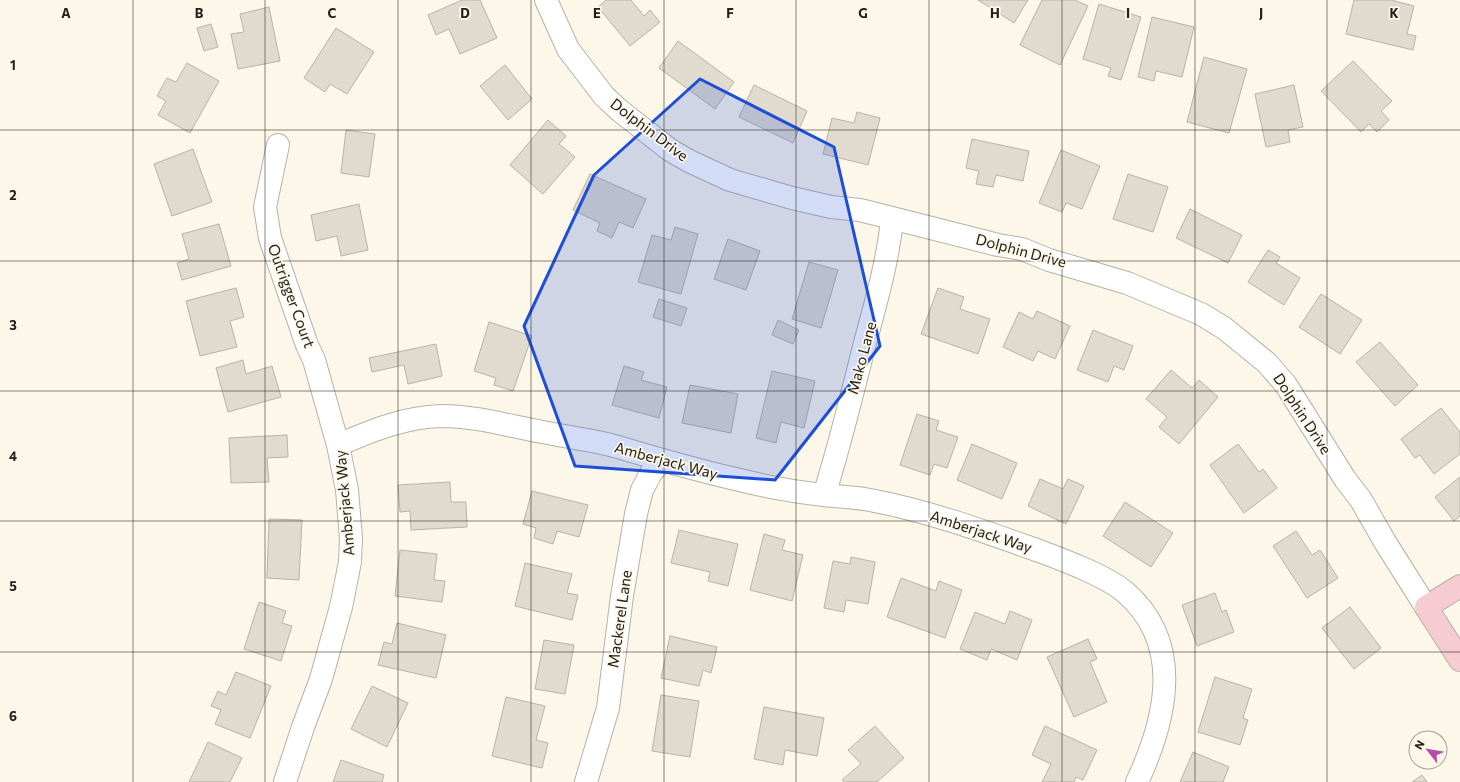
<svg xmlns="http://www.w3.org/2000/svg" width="1460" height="782" font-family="Commissioner,sans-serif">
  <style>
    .building { fill: #e0dbce; stroke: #b8b3a7 }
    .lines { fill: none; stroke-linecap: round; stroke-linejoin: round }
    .street-casing { stroke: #b6b2a5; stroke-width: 24 }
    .secondary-casing { stroke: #b6b2a5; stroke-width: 24 }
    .street { stroke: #fff; stroke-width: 22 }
    .secondary { stroke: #f6cbd1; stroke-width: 22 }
    .marked { fill: #1d4ed8; fill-opacity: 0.2; stroke: #1d4ed8; stroke-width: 3; stroke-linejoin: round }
    .grid { fill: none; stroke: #22201c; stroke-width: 1; stroke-opacity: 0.55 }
    .labels { text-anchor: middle; stroke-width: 3.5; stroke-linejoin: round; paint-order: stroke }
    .street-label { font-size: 15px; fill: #22201c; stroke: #fcf7e9 }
    .grid-label { font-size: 13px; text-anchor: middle; font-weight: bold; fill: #22201c; stroke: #fcf7e9; stroke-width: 3.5; stroke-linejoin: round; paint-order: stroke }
  </style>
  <rect width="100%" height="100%" fill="#fcf7e9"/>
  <g class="building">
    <polygon points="462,0 480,0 497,38 460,54 449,29 436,35 428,15"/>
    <polygon points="606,0 631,0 644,16 650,10 660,22 630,46 598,7"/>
    <polygon points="978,0 1028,0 1014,23"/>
    <polygon points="1042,0 1075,0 1088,6 1060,65 1020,45"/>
    <polygon points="1354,0 1391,0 1414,6 1407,34 1416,36 1413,50 1346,34"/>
    <polygon points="1099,4 1141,17 1121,80 1108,76 1111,68 1083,59"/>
    <polygon points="269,7 280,61 238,69 231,34 244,32 240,14"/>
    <polygon points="1152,17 1194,27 1182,77 1156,71 1154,81 1138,77"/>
    <polygon points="211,24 218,47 204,51 197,28"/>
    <polygon points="336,28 374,52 347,94 330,84 325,92 304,78"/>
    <polygon points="678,41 734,82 715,109 659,68"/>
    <polygon points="1204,57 1247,69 1229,133 1187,122"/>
    <polygon points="1353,61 1392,101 1381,111 1389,120 1377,132 1369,124 1361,132 1321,91"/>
    <polygon points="187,63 219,81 190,133 158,115 166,101 157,96 167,78 176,82"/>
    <polygon points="505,65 532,99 508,120 480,86"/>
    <polygon points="754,85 807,111 793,143 739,117"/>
    <polygon points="1294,85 1303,127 1288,130 1290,142 1266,147 1255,94"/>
    <polygon points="857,112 880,118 868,165 823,154 832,118 854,123"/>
    <polygon points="548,120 566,136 559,144 575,157 543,194 510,165"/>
    <polygon points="346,130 375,134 369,177 341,173"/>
    <polygon points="972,139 1029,151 1023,181 996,175 993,187 976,184 979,171 966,168"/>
    <polygon points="193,149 212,202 172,216 154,164"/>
    <polygon points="1061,150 1100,166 1082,209 1066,203 1062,212 1039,203"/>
    <polygon points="590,174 646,199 633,228 619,222 612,238 597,231 600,223 573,210"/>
    <polygon points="1128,174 1168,187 1153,232 1113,219"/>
    <polygon points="359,204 368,250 341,256 337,236 316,241 311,215"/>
    <polygon points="1190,209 1242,235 1228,263 1176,238"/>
    <polygon points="219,224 231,266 182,280 177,263 189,259 182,234"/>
    <polygon points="675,227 698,234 681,294 638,282 652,235 671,240"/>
    <polygon points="728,239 760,251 746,290 714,279"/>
    <polygon points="1268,250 1280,257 1276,263 1300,278 1284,305 1248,282"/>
    <polygon points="809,262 838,270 821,328 792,319"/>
    <polygon points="236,288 244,317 230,321 237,347 200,356 186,301"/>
    <polygon points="938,288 964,297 960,309 990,319 978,354 921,334"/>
    <polygon points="1321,294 1362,320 1340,354 1299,327"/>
    <polygon points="659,299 687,308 681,326 653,317"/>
    <polygon points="1037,311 1070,326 1055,359 1038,351 1033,361 1003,347 1019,312 1033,319"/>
    <polygon points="778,320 799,330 793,344 772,335"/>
    <polygon points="489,322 532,336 513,391 494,385 496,378 474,371"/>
    <polygon points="1093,330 1133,346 1124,370 1114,366 1108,382 1077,370"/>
    <polygon points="1380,342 1418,385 1395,406 1356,362"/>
    <polygon points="436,344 442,376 408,384 404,365 372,372 369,358"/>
    <polygon points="243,360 246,374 272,366 281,397 228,412 216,368"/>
    <polygon points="624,366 644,372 641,380 667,387 659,418 612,405"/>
    <polygon points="1171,370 1192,388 1199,380 1218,397 1179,444 1159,427 1167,417 1146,399"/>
    <polygon points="772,371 815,381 804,428 781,422 776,443 756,438"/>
    <polygon points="690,385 738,394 731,433 682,423"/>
    <polygon points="1441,408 1460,432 1460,454 1434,474 1420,455 1415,458 1401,439"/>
    <polygon points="917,414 939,421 936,430 958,437 947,468 934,464 930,475 900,465"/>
    <polygon points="287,435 288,457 267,458 269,482 231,483 229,438"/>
    <polygon points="972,444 1017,463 1002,499 957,480"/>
    <polygon points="1238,444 1259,472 1263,469 1277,488 1244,513 1210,465"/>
    <polygon points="1460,477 1460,516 1454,521 1435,497"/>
    <polygon points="1040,479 1063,489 1068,479 1084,486 1066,524 1028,506"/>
    <polygon points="450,482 451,502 466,502 467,527 411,530 410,511 400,512 398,485"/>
    <polygon points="532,491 588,505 579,537 557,531 553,544 534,538 536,528 523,524"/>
    <polygon points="1125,502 1173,533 1151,567 1103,536"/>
    <polygon points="269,519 302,520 299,580 267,578"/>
    <polygon points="679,530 738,544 728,586 708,581 710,572 671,563"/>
    <polygon points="1296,531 1312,555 1320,550 1338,578 1307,598 1273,546"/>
    <polygon points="764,534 785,540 782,550 803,555 792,601 750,590"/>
    <polygon points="400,550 437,554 434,580 445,581 442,602 395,596"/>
    <polygon points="851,557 875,562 868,604 846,600 844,612 824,608 833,561 850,564"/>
    <polygon points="525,563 572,574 567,593 578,595 572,620 515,606"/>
    <polygon points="901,578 936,591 939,581 962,590 945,638 887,617"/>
    <polygon points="1215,593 1222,612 1226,610 1234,632 1197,646 1182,605"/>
    <polygon points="259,602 286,611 282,623 292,626 281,661 244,649"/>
    <polygon points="1350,607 1381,648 1354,669 1322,628"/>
    <polygon points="1010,611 1032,620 1017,660 991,649 987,660 960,649 975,612 1005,624"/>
    <polygon points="397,623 446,635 436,678 378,665 384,642 392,644"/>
    <polygon points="670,636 717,647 711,673 703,670 699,686 661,678"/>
    <polygon points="1088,639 1097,659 1090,662 1107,702 1074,717 1047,657"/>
    <polygon points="544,640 574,645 565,694 535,689"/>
    <polygon points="236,672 271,686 250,738 215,724 221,710 211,706 218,691 226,695"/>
    <polygon points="1215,677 1252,689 1243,718 1248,720 1240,745 1198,732"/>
    <polygon points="372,686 408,703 387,747 351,729"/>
    <polygon points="661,695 699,701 690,757 652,751"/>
    <polygon points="506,697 545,706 536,740 548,743 542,768 492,756"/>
    <polygon points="764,707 824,718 817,756 785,750 783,765 754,759"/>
    <polygon points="875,726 904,758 877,782 844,782 842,780 861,764 848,750"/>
    <polygon points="1045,726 1097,750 1083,780 1076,777 1074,782 1042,782 1051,764 1032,755"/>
    <polygon points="208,742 242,758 230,782 189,782"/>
    <polygon points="1193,752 1229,767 1223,782 1180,782"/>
    <polygon points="341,760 384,775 382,782 333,782"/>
    <polygon points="1422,775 1427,782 1412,782"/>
  </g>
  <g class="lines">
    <defs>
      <g id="street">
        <polyline points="546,0 568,49 604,96 619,110 670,150 689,161 730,180 792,198 831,207 860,210 998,245 1022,249 1049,260 1127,283 1201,314 1224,328 1267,363 1286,385 1345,479 1361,500 1385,542 1426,607"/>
        <polyline points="278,145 265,207 270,238 307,345 314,360 338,445 347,490 351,538 350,562 341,607 321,679 303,727 285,782"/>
        <path d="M338 445C371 431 404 417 441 416 478 416 512 427 548 433 571 438 595 440 618 447 661 460 704 472 748 482 773 488 798 492 824 495 839 497 855 497 870 500 929 511 986 532 1042 552 1066 561 1106 576 1125 592 1185 644 1166 720 1137 782"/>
        <path d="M824 495C840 445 852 394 865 343 876 302 888 261 892 219"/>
        <polyline points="586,782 608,708 622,596 636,514 642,490 651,473 662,460"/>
      </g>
      <polyline id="secondary" points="1460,586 1426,607 1460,660"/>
    </defs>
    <use href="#street" class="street-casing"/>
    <use href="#secondary" class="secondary-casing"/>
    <use href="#street" class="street"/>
    <use href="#secondary" class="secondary"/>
  </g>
  <path class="marked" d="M700 79 834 147 880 346 775 480 575 466 524 326 594 175Z"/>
  <path class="grid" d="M133 0V782M265 0V782M398 0V782M531 0V782M664 0V782M796 0V782M929 0V782M1062 0V782M1195 0V782M1327 0V782M0 130H1460M0 261H1460M0 391H1460M0 521H1460M0 652H1460"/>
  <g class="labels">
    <g class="street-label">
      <text transform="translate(649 130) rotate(37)" y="5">Dolphin Drive</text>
      <text transform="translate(1021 251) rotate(15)" y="5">Dolphin Drive</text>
      <text transform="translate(291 296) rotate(70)" y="5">Outrigger Court</text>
      <text transform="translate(862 358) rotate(-75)" y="5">Mako Lane</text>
      <text transform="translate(1302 414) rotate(57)" y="5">Dolphin Drive</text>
      <text transform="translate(666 461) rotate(15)" y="5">Amberjack Way</text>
      <text transform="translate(345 503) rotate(-95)" y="5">Amberjack Way</text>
      <text transform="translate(981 532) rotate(18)" y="5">Amberjack Way</text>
      <text transform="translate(620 619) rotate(-82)" y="5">Mackerel Lane</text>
    </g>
  </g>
  <g class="grid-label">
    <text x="66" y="18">A</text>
    <text x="199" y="18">B</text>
    <text x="332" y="18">C</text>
    <text x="465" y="18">D</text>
    <text x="597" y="18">E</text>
    <text x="730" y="18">F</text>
    <text x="863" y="18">G</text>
    <text x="995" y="18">H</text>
    <text x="1128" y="18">I</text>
    <text x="1261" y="18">J</text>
    <text x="1394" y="18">K</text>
    <text x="13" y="70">1</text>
    <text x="13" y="200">2</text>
    <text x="13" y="330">3</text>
    <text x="13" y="461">4</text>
    <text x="13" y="591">5</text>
    <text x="13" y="721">6</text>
  </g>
  <g transform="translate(1428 750) rotate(301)"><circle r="19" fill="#fcf7e9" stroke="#a5a197"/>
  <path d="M0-3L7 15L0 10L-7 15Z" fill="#b94aa8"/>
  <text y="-6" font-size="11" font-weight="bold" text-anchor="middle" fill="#22201c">N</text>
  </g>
</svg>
